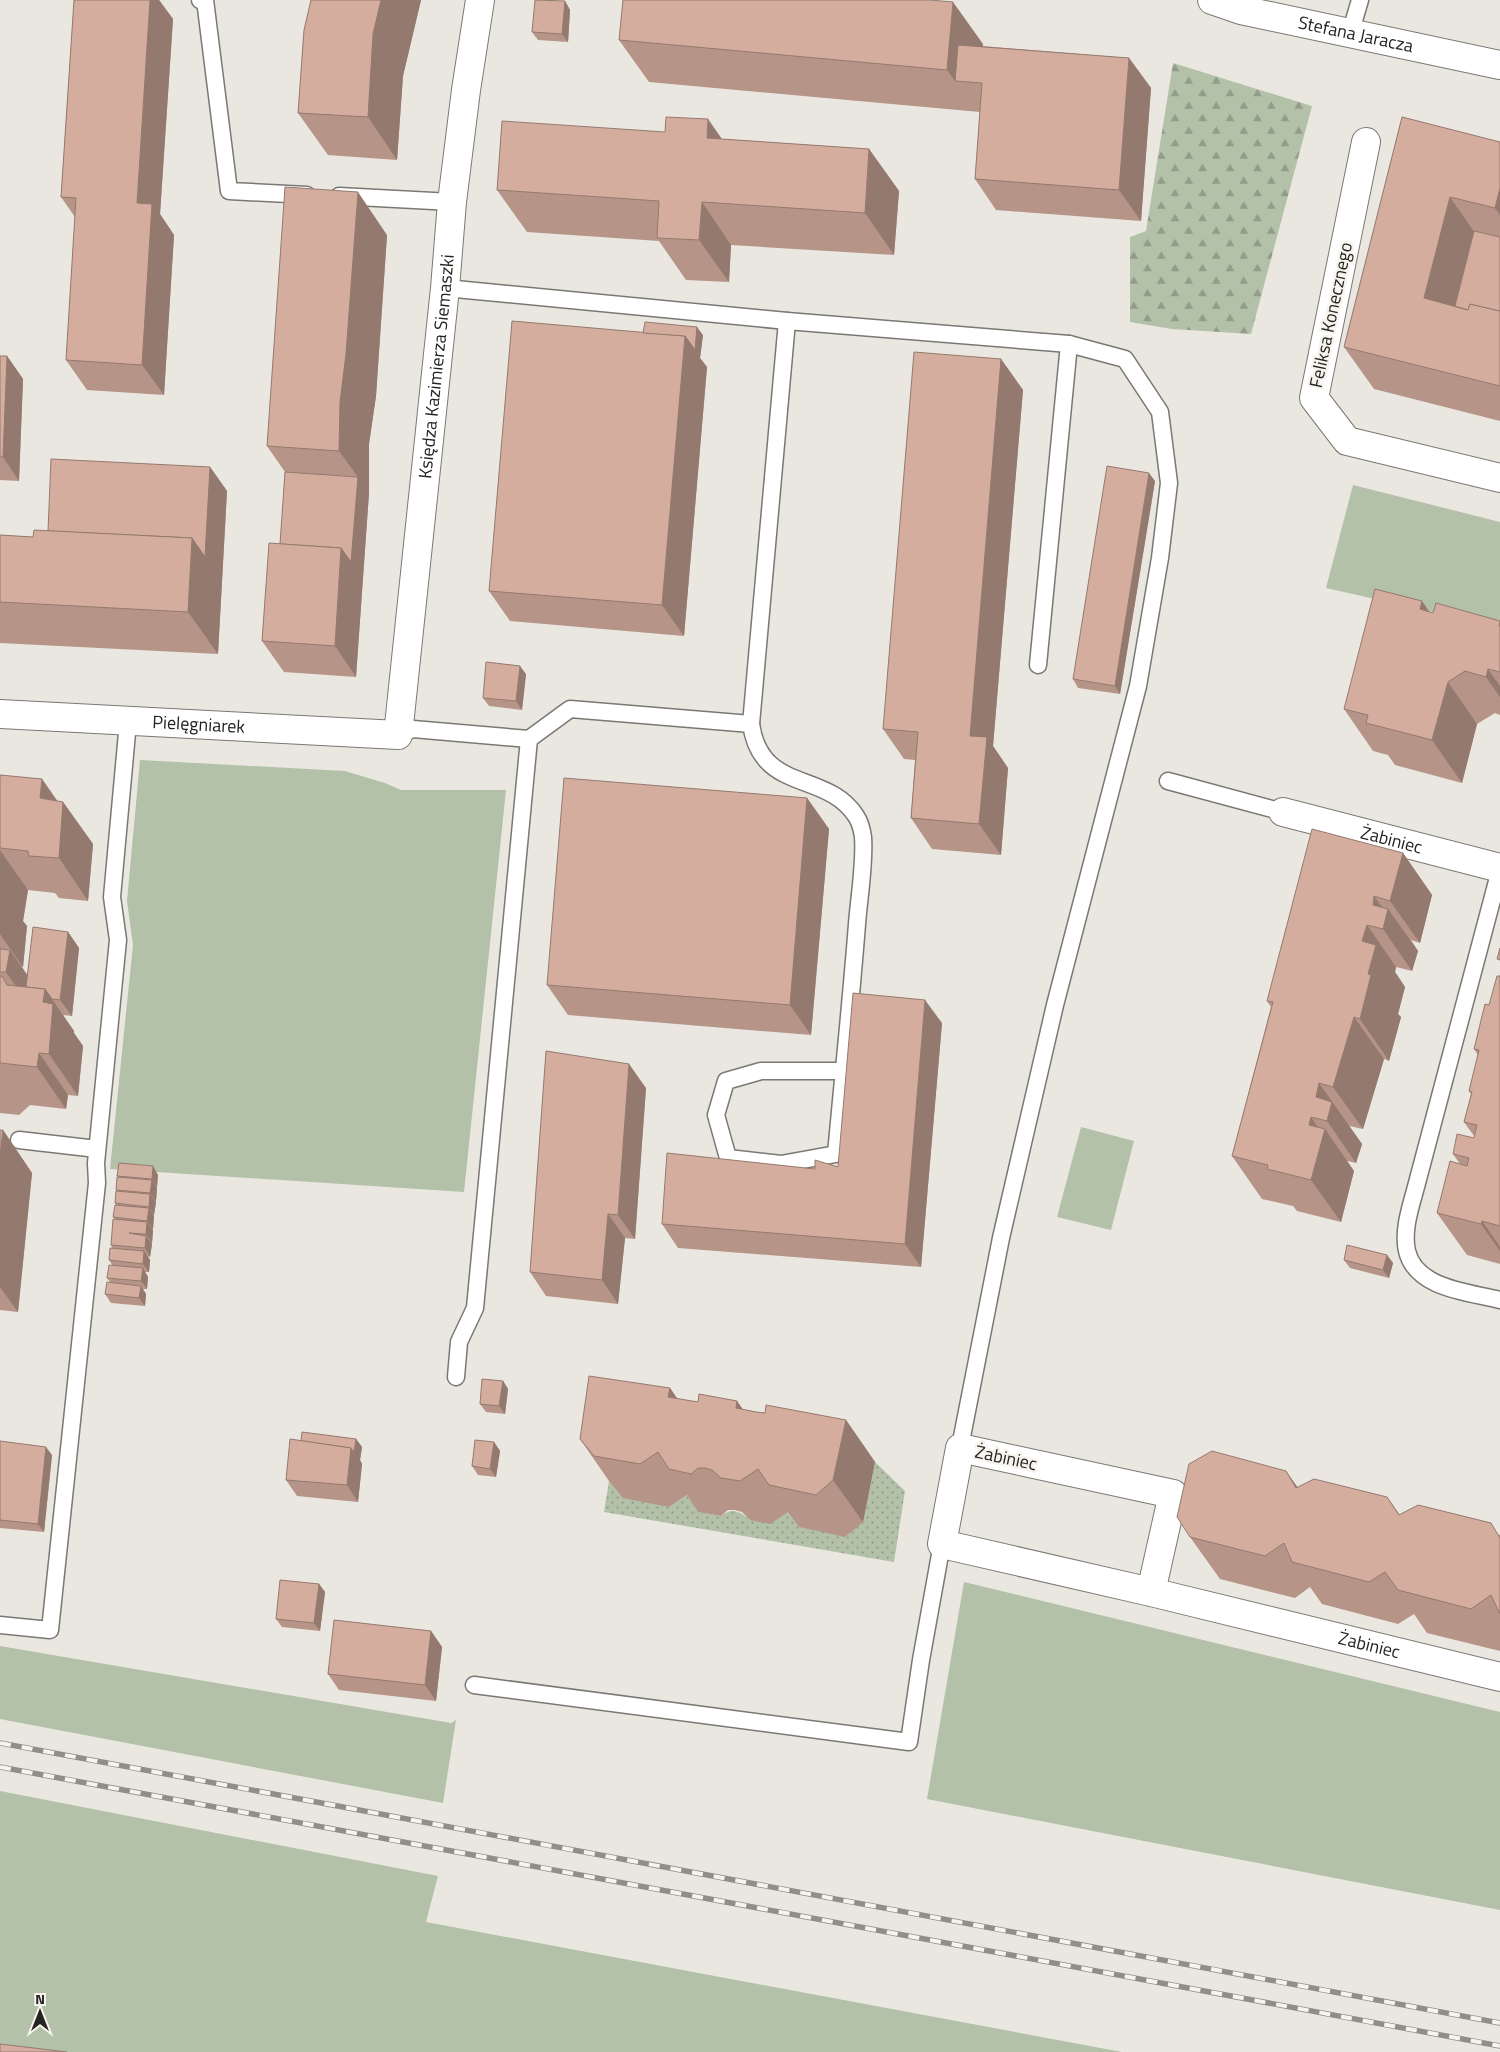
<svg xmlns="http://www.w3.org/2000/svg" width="1500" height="2052" font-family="'Titillium Web',sans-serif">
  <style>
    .green { fill: #b3c1a9 }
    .forest { fill: url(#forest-firs) }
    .garden { fill: url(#garden-dots) }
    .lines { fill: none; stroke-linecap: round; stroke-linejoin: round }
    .lane-casing { stroke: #7a7872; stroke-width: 19 }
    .street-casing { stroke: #7a7872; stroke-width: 30 }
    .lane { stroke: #fff; stroke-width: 16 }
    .street { stroke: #fff; stroke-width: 28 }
    .rail-casing { stroke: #908e8a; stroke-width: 5.5 }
    .rail { stroke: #f7f4ee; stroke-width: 4; stroke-dasharray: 11; stroke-linecap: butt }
    .wall { fill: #b69588 }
    .shaded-wall { fill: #94796f }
    .building { fill: #d4ad9e; stroke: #94796f }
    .labels { text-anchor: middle; stroke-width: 5; stroke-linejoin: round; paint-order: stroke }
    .street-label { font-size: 18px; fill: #242321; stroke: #f7f4ee }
  </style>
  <defs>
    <pattern id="forest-firs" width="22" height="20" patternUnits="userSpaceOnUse" patternTransform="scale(1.25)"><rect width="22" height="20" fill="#b3c1a9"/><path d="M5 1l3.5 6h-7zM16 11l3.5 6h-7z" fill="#919c89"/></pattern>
    <pattern id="garden-dots" width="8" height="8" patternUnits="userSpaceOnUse" patternTransform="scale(1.25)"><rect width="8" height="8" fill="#b3c1a9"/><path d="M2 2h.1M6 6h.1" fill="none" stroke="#919c89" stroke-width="1.8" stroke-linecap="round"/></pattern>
  </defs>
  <rect width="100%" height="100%" fill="#eae7e1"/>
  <g class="green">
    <polygon points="1353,485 1500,522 1500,627 1326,588"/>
    <polygon points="140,760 345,771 385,783 401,790 506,790 464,1192 110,1169 133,945 127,901"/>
    <polygon points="1081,1127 1134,1141 1111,1230 1057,1217"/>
    <polygon points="964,1582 1500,1712 1500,1910 927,1799"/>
    <polygon points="0,1646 451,1723 456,1720 443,1803 0,1719"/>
    <polygon points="0,1791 438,1876 426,1922 1122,2052 16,2052 0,2050"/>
  </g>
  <polygon class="forest" points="1173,63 1312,106 1251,334 1172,329 1130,322 1130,237 1146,231"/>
  <path class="garden" d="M875 1462 905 1491 894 1562 604 1512 609 1481 669 1507 687 1495 699 1512 721 1516C732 1507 740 1511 750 1520L788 1512 863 1522Z"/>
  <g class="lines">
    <defs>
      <g id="lane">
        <polyline points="200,0 205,0 229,191 307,195"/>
        <polyline points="1350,34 1360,0"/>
        <polyline points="339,196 452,202"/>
        <polyline points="445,288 787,321 1069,344 1038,665"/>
        <path d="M787 321 751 724C761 794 826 770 856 816 860 822 862 830 863 837 865 864 859 897 857 924 851 1001 843 1078 836 1154L781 1164 728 1158 716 1115 726 1081 761 1071H844"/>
        <polyline points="398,735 413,729 529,739 570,709 751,724"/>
        <polyline points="1168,781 1283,812"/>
        <path d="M1500 870 1417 1183C1412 1203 1402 1229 1407 1251 1416 1289 1469 1292 1500 1300"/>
        <polyline points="19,1140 97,1149"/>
        <polyline points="456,1377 459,1342 475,1308 529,739"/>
        <polyline points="958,1457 1001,1238 1055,1005 1138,686 1160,558 1169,483 1160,412 1125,359 1069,344"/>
        <polyline points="0,1625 50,1630 97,1183 96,1163 118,940 112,897 128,722"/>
        <polyline points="474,1685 909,1742 921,1660 943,1538"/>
      </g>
      <g id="street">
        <path id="s1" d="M1212 0 1241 10 1500 65"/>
        <polyline points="1366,142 1314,398 1347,441 1500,478"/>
        <path id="s2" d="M0 714 398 735 445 288 452 202 466 90 480 0"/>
        <path id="s3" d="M1283 812 1500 868"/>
        <path id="s4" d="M1151 1592 1173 1494 960 1448 942 1544 1151 1592 1500 1677"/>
      </g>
    </defs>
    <use href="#lane" class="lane-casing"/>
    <use href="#street" class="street-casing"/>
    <use href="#lane" class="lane"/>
    <use href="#street" class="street"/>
    <defs>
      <g id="rail">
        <polyline points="0,1743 1500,2023"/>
        <polyline points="0,1767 1500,2046"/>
      </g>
    </defs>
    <use href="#rail" class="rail-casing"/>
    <use href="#rail" class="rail"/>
  </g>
  <g class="wall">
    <polygon points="74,0 159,0 173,19 160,214 174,235 164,395 87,390 66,360 75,217 61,197"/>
    <polygon points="311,0 421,0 403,76 397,160 328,155 298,113"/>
    <polygon points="565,1 570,10 568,42 538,40 532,32"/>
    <polygon points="619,40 983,44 982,46 1129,58 1151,88 1141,221 996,210 975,179 980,112 649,82"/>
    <polygon points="1402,117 1500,142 1500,421 1374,389 1344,347"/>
    <polygon points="722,139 869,149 899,191 894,255 731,245 729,282 686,280 659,241 527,232 497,190"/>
    <polygon points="387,235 376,396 369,444 369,493 356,677 284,672 262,641 280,544 285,472 267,446"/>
    <polygon points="643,333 703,335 700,358 707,367 684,636 510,621 489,591"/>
    <polygon points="0,356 7,356 23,379 19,481 0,480"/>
    <polygon points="1001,359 1023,390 993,746 1008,768 1001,855 932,849 911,818 915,760 904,759 883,729"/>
    <polygon points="210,467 227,491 218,654 0,643 0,535 33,537"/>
    <polygon points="1155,481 1120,694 1078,688 1073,679"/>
    <polygon points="1422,601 1429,612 1433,613 1500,621 1500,715 1495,713 1477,724 1462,783 1395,765 1388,755 1373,751 1344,709"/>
    <polygon points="526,674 522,710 489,706 483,698"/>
    <polygon points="0,775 42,779 57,801 63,802 93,844 88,901 59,898 55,893 28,890 23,921 27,926 23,967 22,967 27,975 68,932 79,948 72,1016 63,1015 74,1031 74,1033 83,1046 78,1096 68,1095 66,1109 30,1105 19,1115 0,1113"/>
    <polygon points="807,798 829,829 811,1035 568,1015 547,985"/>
    <polygon points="1403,853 1432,895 1420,943 1411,940 1418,951 1412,971 1396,967 1395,972 1405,987 1398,1014 1401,1017 1389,1061 1384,1059 1363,1129 1349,1126 1362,1144 1356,1163 1347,1161 1354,1171 1341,1222 1297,1211 1293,1206 1262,1199 1232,1156 1271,1007 1267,1001"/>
    <polygon points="1500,976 1500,1264 1467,1255 1437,1213 1460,1164 1453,1154 1474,1138 1474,1136 1464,1122 1471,1094 1469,1091 1478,1055 1474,1049 1489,1005"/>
    <polygon points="942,1023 921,1267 678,1248 662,1224 815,1169 838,1167"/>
    <polygon points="646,1088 635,1239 625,1238 618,1304 546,1296 530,1272"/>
    <polygon points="0,1130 3,1130 32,1173 18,1312 0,1310"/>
    <polygon points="158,1175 157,1187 156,1187 157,1188 156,1201 155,1201 156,1202 154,1215 153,1215 154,1216 153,1229 152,1229 153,1230 152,1243 151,1243 152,1244 150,1257 148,1256 150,1260 149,1272 145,1272 148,1277 147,1289 143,1289 146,1294 145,1306 111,1303 105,1294 111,1283 107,1278 113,1266 109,1260 113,1249 111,1245 115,1219 113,1217 116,1205 115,1203 117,1191 116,1190 118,1177 117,1176"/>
    <polygon points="1387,1255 1393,1263 1389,1278 1350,1268 1344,1260"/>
    <polygon points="503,1381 508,1389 505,1414 486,1412 480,1404"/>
    <polygon points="670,1388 677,1399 698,1402 737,1401 743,1410 765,1413 846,1420 875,1462 863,1522 845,1537 799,1527 788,1512 770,1524 750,1520 742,1512 735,1510 728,1510 721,1516 698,1512 687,1495 669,1507 623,1498 609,1481 580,1439"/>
    <polygon points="356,1439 362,1447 360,1460 362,1464 358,1502 297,1496 286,1480 301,1441"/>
    <polygon points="0,1441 52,1455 44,1532 0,1528"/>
    <polygon points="494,1442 500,1451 496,1477 478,1475 472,1466"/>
    <polygon points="1298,1487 1387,1497 1400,1515 1500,1535 1500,1651 1427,1633 1414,1614 1398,1624 1322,1604 1310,1587 1295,1598 1220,1579 1190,1537"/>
    <polygon points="319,1584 325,1592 320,1631 282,1627 276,1619"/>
    <polygon points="431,1631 442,1647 436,1701 339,1690 328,1674"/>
  </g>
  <g class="shaded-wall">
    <polygon points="150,0 159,0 173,19 160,214 174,235 164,395 142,365 137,203"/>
    <polygon points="381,0 421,0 403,76 397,160 368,117 373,34"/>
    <polygon points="565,1 570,10 568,42 562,34"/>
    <polygon points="953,2 983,44 979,83 955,81 947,70"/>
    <polygon points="1129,58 1151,88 1141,221 1119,190"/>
    <polygon points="708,119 738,162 707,138"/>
    <polygon points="869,149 899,191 894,255 865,213"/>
    <polygon points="1500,188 1500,215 1495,208"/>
    <polygon points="358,192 387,235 376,396 369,444 369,493 356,677 335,646 341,548 358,477 339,451 340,402"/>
    <polygon points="1450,197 1479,239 1455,334 1424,298"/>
    <polygon points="702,202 731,245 729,282 699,240"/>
    <polygon points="697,327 703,335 700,358 707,367 684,636 662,605 685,336"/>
    <polygon points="7,356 23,379 19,481 3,457"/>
    <polygon points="1001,359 1023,390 993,746 1008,768 1001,855 979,824 970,736"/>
    <polygon points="210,467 227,491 218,654 188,612 192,538"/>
    <polygon points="1149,473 1155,481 1120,694 1115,686"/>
    <polygon points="1422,601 1451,643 1420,609"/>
    <polygon points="520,666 526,674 522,710 516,701"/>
    <polygon points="1488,669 1500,686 1500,697 1486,677"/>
    <polygon points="1448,682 1477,724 1462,783 1432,740"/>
    <polygon points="42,779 63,809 63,802 93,844 88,901 59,858 40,798"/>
    <polygon points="807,798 829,829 811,1035 790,1005"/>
    <polygon points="0,850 28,890 23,921 27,926 23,967 0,934"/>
    <polygon points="1403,853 1432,895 1420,943 1390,901"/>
    <polygon points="1374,896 1387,914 1388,909 1418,951 1412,971 1383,929 1373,905"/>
    <polygon points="1367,925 1396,967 1395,972 1405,987 1398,1014 1401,1017 1389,1061 1360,1019 1368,974 1362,941"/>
    <polygon points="68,932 79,948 72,1016 60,1000"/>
    <polygon points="0,947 8,959 10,950 39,992 36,1015 6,972 0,950"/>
    <polygon points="45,989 74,1031 74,1033 83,1046 78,1096 49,1054 43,1002"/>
    <polygon points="925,1000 942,1023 921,1267 905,1244"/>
    <polygon points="1354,1017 1384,1059 1363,1129 1333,1087"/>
    <polygon points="39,1053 68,1095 66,1109 37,1067"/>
    <polygon points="629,1064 646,1088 635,1239 618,1215"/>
    <polygon points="1319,1083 1362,1144 1356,1163 1327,1121 1316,1097"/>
    <polygon points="1311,1117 1323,1135 1325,1129 1354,1171 1341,1222 1311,1180 1309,1125"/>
    <polygon points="3,1130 32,1173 18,1312 0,1287 0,1157"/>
    <polygon points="153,1166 158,1175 157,1187 152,1179"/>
    <polygon points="152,1180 157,1188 156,1201 150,1193"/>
    <polygon points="150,1194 156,1202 154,1215 149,1207"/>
    <polygon points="149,1208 154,1216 153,1229 147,1221"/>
    <polygon points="608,1214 625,1238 618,1304 602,1280"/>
    <polygon points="1482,1221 1500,1247 1500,1251 1481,1224"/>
    <polygon points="147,1222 153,1230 152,1243 146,1234"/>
    <polygon points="146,1236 152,1244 150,1257 145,1248"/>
    <polygon points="144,1251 150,1260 149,1272 143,1264"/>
    <polygon points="1387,1255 1393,1263 1389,1278 1383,1270"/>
    <polygon points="143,1268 148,1277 147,1289 141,1281"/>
    <polygon points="141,1286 146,1294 145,1306 139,1298"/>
    <polygon points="503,1381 508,1389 505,1414 499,1406"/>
    <polygon points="670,1388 699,1430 668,1397"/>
    <polygon points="737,1401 767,1444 736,1408"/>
    <polygon points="846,1420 875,1462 863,1522 833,1480"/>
    <polygon points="356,1439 362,1447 360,1460 362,1464 358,1502 347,1485 351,1448"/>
    <polygon points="494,1442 500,1451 496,1477 490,1469"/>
    <polygon points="46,1447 52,1455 44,1532 38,1524"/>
    <polygon points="1286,1471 1316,1513 1296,1488"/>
    <polygon points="319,1584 325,1592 320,1631 314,1623"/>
    <polygon points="431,1631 442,1647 436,1701 425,1685"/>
  </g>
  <g class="building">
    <polygon points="74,0 150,0 137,203 152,204 142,365 66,360 76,198 61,197"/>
    <polygon points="311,0 381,0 373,34 368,117 298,113 304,30"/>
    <polygon points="535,0 565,1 562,34 532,32"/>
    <polygon points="623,0 930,0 953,2 947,70 619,40"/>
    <polygon points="958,45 1129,58 1119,190 975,179 982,83 955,81"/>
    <polygon points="666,117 708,119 707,138 869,149 865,213 702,202 699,240 657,238 659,201 497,190 502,121 665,132"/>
    <polygon points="1402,117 1500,142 1500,188 1495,208 1450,197 1424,298 1468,310 1470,304 1500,311 1500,386 1344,347"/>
    <polygon points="285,187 358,192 346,354 340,402 339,451 267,446"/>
    <polygon points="1474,231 1500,237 1500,311 1470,304 1468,310 1455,306"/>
    <polygon points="512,321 685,336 662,605 489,591"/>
    <polygon points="645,322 697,327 695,350 685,336 643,333"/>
    <polygon points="914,352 1001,359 970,736 987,737 979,824 911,818 918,732 883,729"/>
    <polygon points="0,356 7,356 3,457 0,457"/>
    <polygon points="51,459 210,467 205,557 192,538 48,531"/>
    <polygon points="1107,466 1149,473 1115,686 1073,679"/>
    <polygon points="285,472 358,477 351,562 341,548 280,544"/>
    <polygon points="34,530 192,538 188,612 0,602 0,535 33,537"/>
    <polygon points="269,543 341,548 335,646 262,641"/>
    <polygon points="1375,589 1422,601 1420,609 1433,613 1436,603 1500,621 1499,626 1500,626 1500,672 1488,669 1486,677 1465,671 1448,682 1432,740 1366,723 1368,715 1344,709"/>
    <polygon points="486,662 520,666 516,701 483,698"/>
    <polygon points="0,775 42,779 40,798 63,802 59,858 29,856 28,851 0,848"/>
    <polygon points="564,778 807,798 790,1005 547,985"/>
    <polygon points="1312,829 1403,853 1390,901 1374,896 1373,905 1388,909 1383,929 1367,925 1362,941 1376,945 1368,974 1371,975 1360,1019 1354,1017 1333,1087 1319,1083 1316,1097 1332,1102 1327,1121 1311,1117 1309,1125 1325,1129 1311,1180 1267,1169 1268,1165 1232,1156 1273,1002 1267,1001"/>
    <polygon points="33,927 68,932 60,1000 52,999 45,989 26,987"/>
    <polygon points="1500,948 1500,960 1497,959"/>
    <polygon points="0,949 10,950 6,972 0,972"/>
    <polygon points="0,976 2,976 7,985 45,989 43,1002 53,1004 49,1054 39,1053 37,1067 0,1063"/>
    <polygon points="1497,976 1500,976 1500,1226 1482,1221 1481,1224 1437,1213 1450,1161 1467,1166 1469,1158 1453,1154 1457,1134 1474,1138 1477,1125 1464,1122 1472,1092 1469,1091 1479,1050 1474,1049 1485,1004 1489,1005"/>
    <polygon points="853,993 925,1000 905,1244 662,1224 667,1153 815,1169 815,1160 838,1167"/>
    <polygon points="546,1051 629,1064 618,1215 608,1214 602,1280 530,1272"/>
    <polygon points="0,1130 3,1130 0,1157"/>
    <polygon points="119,1163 153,1166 152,1179 117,1176"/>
    <polygon points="117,1177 152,1180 150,1193 116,1190"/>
    <polygon points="116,1191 150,1194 149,1207 115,1203"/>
    <polygon points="115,1205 149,1208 147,1221 113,1217"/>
    <polygon points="113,1219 147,1222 146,1234 129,1233 146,1236 145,1248 111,1245"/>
    <polygon points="1347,1245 1387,1255 1383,1270 1344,1260"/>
    <polygon points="110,1248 144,1251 143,1264 109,1260"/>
    <polygon points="109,1265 143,1268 141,1281 107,1278"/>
    <polygon points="107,1282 141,1286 139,1298 105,1294"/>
    <polygon points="589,1376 670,1388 668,1397 698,1402 699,1394 737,1401 736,1408 756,1412 765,1413 766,1405 846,1420 833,1480 816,1495 769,1485 758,1469 740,1481 721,1478 712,1470 705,1468 698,1468 691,1474 669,1469 658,1452 640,1464 594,1456 580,1439"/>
    <polygon points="482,1379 503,1381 499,1406 480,1404"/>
    <polygon points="302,1432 356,1439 354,1452 351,1448 301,1441"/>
    <polygon points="290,1439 351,1448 347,1485 286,1480"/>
    <polygon points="475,1440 494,1442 490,1469 472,1466"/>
    <polygon points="0,1441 46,1447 38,1524 0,1520"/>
    <polygon points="1212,1451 1286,1471 1296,1488 1314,1479 1387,1497 1399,1515 1418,1505 1491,1523 1500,1538 1500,1614 1491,1595 1471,1609 1398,1590 1385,1572 1369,1582 1292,1562 1284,1543 1265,1556 1190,1537 1177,1517 1189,1464"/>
    <polygon points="280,1580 319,1584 314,1623 276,1619"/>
    <polygon points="334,1620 431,1631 425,1685 328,1674"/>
    <polygon points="0,2044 67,2052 0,2052"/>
  </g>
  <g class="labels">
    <g class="street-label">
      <text dy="6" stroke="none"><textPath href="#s1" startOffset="148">Stefana Jaracza</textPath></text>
      <text transform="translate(1331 315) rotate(-78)" y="6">Feliksa Konecznego</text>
      <text dy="6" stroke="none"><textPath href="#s2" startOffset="769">Księdza Kazimierza Siemaszki</textPath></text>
      <text dy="6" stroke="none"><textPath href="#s2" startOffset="199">Pielęgniarek</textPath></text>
      <text dy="6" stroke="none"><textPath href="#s3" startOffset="112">Żabiniec</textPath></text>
      <text transform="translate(1006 1458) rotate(12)" y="6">Żabiniec</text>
      <text dy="6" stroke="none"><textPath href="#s4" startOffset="855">Żabiniec</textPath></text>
    </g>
  </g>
  <g transform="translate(40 2012)" stroke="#f7f4ee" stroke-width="4" paint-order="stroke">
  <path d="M0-4L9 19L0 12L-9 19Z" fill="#242321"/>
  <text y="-8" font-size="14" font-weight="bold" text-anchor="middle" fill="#242321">N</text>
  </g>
</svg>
